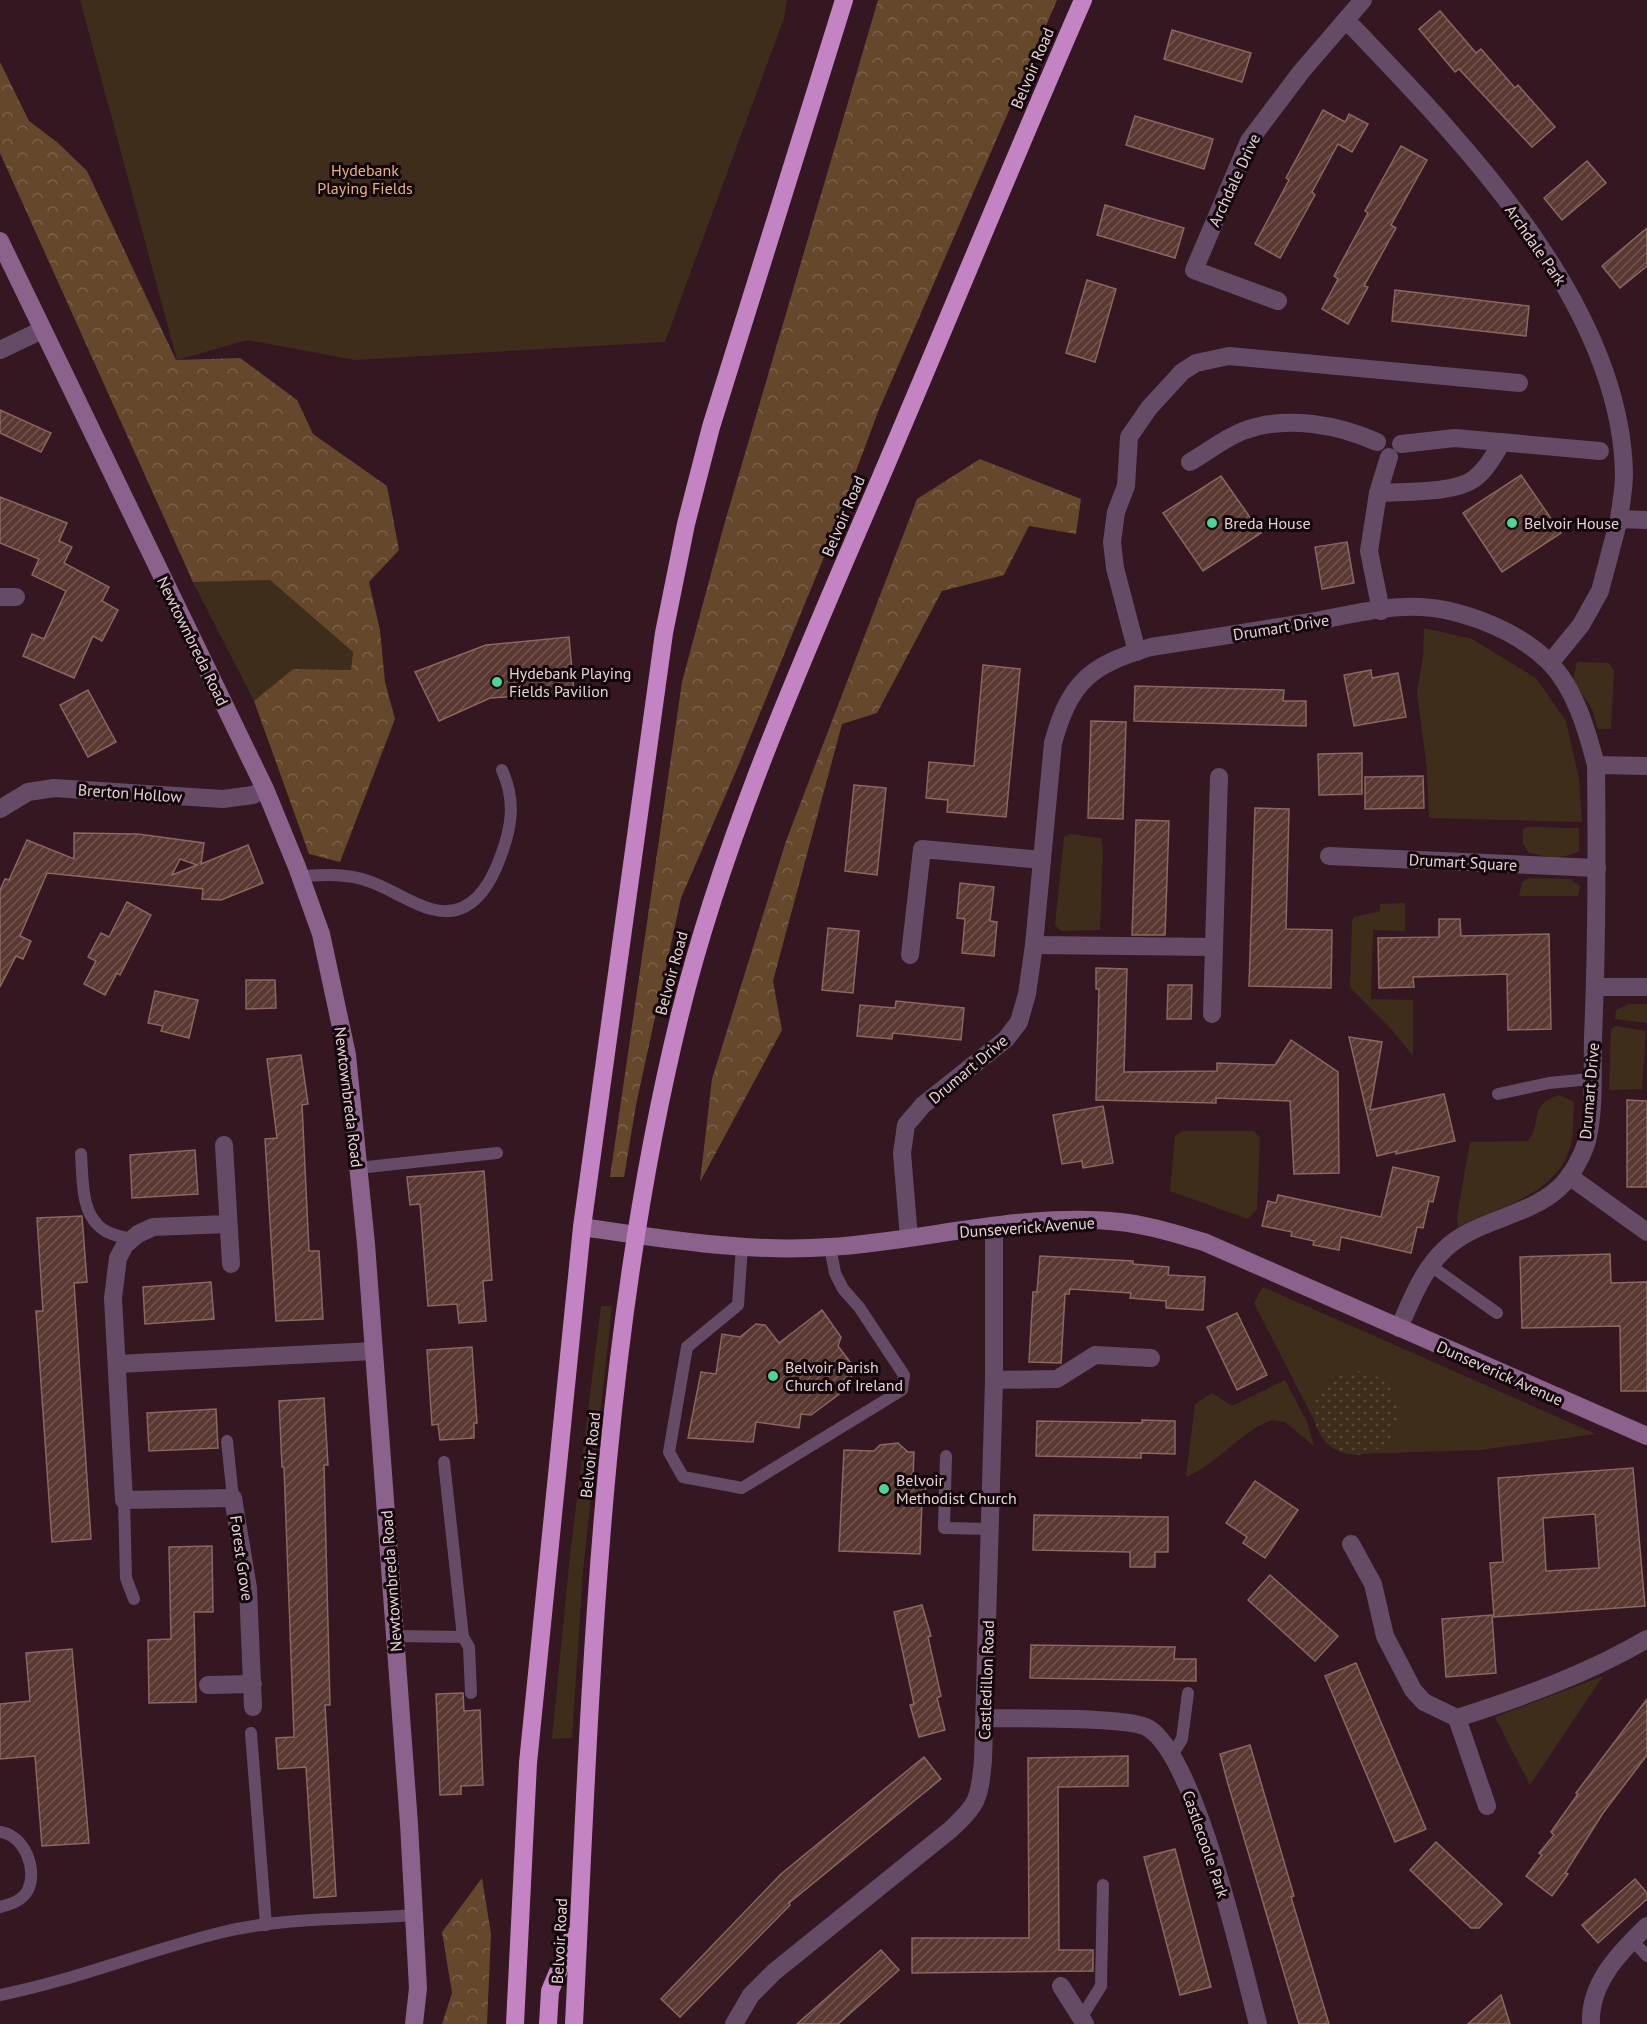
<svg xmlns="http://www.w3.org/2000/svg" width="1647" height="2024" font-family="'PT Sans',sans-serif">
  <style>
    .green { fill: #3f2d1b }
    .forest { fill: url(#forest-crowns) }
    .garden { fill: url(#garden-dots) }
    .building { fill: url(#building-hatch); stroke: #8b675f; stroke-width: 1.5; fill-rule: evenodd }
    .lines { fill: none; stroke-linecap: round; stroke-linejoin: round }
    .lane { stroke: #654b65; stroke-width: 12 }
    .street { stroke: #654b65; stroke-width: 18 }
    .secondary { stroke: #8b628b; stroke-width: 18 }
    .highway { stroke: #c483c3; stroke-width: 18 }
    .poi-dot { fill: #4ed399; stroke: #13070b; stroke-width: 2 }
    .labels { text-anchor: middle; stroke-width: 6; stroke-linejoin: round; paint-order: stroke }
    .street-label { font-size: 16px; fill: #e6d1d7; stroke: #13070b }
    .park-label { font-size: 16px; fill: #e7b383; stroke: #13070b }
    .poi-label { font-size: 16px; fill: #e6d1d7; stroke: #13070b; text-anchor: start }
  </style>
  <defs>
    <pattern id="forest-crowns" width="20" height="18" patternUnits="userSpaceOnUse" patternTransform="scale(1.5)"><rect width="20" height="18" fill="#65482c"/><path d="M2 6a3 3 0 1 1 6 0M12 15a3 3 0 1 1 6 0" fill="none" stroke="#7b614a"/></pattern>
    <pattern id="garden-dots" width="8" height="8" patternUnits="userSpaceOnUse" patternTransform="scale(1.5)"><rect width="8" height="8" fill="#3f2d1b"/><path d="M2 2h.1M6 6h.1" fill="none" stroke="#5b4a3b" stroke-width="1.8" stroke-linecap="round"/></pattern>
    <pattern id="building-hatch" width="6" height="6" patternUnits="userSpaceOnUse" patternTransform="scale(1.5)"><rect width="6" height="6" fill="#593831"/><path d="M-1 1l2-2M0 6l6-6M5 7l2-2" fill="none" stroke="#71544e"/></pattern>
  </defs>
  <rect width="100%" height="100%" fill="#341721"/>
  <g class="green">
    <polygon points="80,0 787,0 784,18 665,342 355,360 247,340 177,360"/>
    <polygon points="270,579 353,652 351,670 293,669 254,701 193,582"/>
    <polygon points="1424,628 1472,639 1536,678 1566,721 1579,779 1582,822 1429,818 1427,769 1417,693 1423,656"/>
    <polygon points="1577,662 1609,663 1614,671 1611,729 1598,729 1592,709 1573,680"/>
    <path d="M1526 827 1579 828V851C1561 860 1547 858 1528 852L1523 844V829Z"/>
    <polygon points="1070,834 1101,838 1103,848 1100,930 1061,931 1055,925 1064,837"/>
    <polygon points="1529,878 1570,879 1580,886 1578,896 1519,896 1522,882"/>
    <polygon points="1405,903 1405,931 1373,930 1371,999 1413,1000 1413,1056 1392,1030 1350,987 1352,921 1354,917 1380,911 1380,904"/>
    <polygon points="1647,1004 1647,1023 1615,1019 1616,1010 1629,1004"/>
    <polygon points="1615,1026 1646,1031 1642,1089 1609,1090 1611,1029"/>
    <path d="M1560 1095 1574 1102C1573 1115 1574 1131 1571 1144 1558 1196 1499 1206 1458 1227L1457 1216 1470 1142 1528 1141C1543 1121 1527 1105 1560 1095Z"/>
    <polygon points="1182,1131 1254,1131 1260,1138 1257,1209 1248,1219 1170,1191 1175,1136"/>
    <path d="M1263 1287 1596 1434 1480 1450 1359 1454C1392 1447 1404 1421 1392 1390L1331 1379C1317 1393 1312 1406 1317 1426L1254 1303Z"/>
    <polygon points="601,1306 612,1306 583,1571 572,1738 552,1739 570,1555"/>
    <path d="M1285 1380 1307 1422 1314 1446 1285 1422 1272 1420C1239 1432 1218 1464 1186 1477L1195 1404 1212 1393 1232 1406Z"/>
    <polygon points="1603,1676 1530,1785 1495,1717"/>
  </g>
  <g class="forest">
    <polygon points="878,0 1057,0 878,412 824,557 739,764 681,898 636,1105 624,1177 610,1177 682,682 724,525"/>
    <polygon points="0,62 29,121 58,143 87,171 176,360 240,358 297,400 313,434 387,486 399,550 369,582 380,630 385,682 395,719 340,862 309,854 254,701 293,669 351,670 353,652 270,580 193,582 0,153"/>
    <polygon points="980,459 1081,499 1076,534 1029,526 1004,575 942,591 877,713 842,724 773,981 782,1030 700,1182 712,1079 786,841 917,499"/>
    <polygon points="482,1878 491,1934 487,2024 442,2024 452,1993 442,1932"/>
  </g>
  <circle class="garden" cx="1356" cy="1413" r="42"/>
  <g class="building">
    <polygon points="1440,11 1476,53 1481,49 1515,88 1518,85 1555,127 1532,147 1459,69 1455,72 1419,29"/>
    <polygon points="1172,30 1251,53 1242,82 1164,59"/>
    <polygon points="1323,110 1345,122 1349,114 1368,124 1352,152 1338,144 1312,192 1315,195 1280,258 1255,244 1289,180 1286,178"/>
    <polygon points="1135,116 1213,139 1204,169 1126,145"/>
    <polygon points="1401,146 1427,160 1391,225 1396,228 1364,286 1368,287 1348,324 1322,309 1338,279 1334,276 1368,213 1365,211"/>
    <polygon points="1587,161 1606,183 1562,220 1544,198"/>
    <polygon points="1105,205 1184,228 1175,258 1097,235"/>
    <polygon points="1647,228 1647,266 1620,288 1602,266"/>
    <polygon points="1087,280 1116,289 1095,362 1066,353"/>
    <polygon points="1395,290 1529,306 1526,336 1392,321"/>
    <polygon points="0,410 51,433 41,452 0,433"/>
    <polygon points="1521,475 1561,533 1502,572 1463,513"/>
    <polygon points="1221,476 1261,533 1203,571 1163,513"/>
    <polygon points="0,497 67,523 59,541 72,547 64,563 109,587 102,601 118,610 102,641 93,636 74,678 23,656 32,634 44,639 66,591 32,575 39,559 0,543"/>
    <polygon points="1347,542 1354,583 1322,589 1315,547"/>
    <polygon points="569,637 574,693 490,698 439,721 415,672 486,645"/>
    <polygon points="983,665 1020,669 1006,817 947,812 948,800 926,798 929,762 974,766"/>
    <polygon points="1371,670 1372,678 1398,673 1406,717 1354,726 1344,675"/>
    <polygon points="1135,686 1284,690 1283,701 1306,701 1306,726 1134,721"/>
    <polygon points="88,690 116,742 88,757 60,705"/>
    <polygon points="1091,721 1126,722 1123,819 1088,818"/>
    <polygon points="1362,753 1362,794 1319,795 1318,754"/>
    <polygon points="1423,776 1424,808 1365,809 1365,777"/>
    <polygon points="854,785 886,788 877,875 845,871"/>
    <polygon points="1255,808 1289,809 1286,929 1332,930 1331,988 1249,986"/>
    <polygon points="1136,820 1169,821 1165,935 1132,935"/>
    <path d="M74 833 138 834 204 843 201 864 248 845 263 883 221 900 202 899 203 889 47 873 20 936 31 941 23 959 16 956 0 987V890L5 879 9 880 27 840 74 859ZM180 859 197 865 172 875Z"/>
    <polygon points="960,883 994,887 990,921 997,922 994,956 962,953 965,919 957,918"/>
    <polygon points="127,902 151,915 120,975 117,973 105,995 84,984 96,961 88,957 101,933 109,937"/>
    <polygon points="1439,919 1460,919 1461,936 1549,934 1551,1029 1508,1030 1507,974 1413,977 1414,987 1379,988 1378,938 1439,937"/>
    <polygon points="828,928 859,931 853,993 822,990"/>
    <polygon points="1096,968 1127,969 1124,1072 1217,1071 1217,1063 1275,1065 1291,1040 1338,1072 1339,1173 1294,1174 1290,1101 1216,1098 1216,1103 1096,1100 1099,989 1096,989"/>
    <polygon points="246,980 275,980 276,1008 246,1009"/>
    <polygon points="1168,985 1192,985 1191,1019 1167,1019"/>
    <polygon points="155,991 198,1000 189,1038 161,1031 163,1026 148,1023"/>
    <polygon points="896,1001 964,1008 961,1040 893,1033 892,1039 857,1036 860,1005 895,1008"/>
    <polygon points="1349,1037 1382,1042 1370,1110 1444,1094 1455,1141 1396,1154 1397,1151 1377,1156"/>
    <polygon points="301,1055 308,1104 302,1105 309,1251 319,1251 323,1319 276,1321 265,1139 277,1138 267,1059"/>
    <polygon points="1627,1100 1647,1101 1647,1187 1627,1187"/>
    <polygon points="1103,1106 1113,1163 1083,1168 1082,1161 1062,1164 1053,1115"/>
    <polygon points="195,1150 198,1194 132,1198 130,1155"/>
    <polygon points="1393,1167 1439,1177 1433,1202 1429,1201 1423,1228 1417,1227 1411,1253 1341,1237 1339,1250 1313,1245 1314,1241 1291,1236 1292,1232 1262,1226 1268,1201 1276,1203 1278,1195 1381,1217"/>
    <polygon points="484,1171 492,1280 483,1281 486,1321 459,1323 457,1304 428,1306 420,1204 410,1205 407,1177"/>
    <polygon points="82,1216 87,1282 74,1283 91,1539 52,1542 36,1311 43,1311 37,1218"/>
    <polygon points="1610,1254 1611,1283 1647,1282 1647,1391 1621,1391 1620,1326 1522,1328 1520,1257"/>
    <polygon points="1040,1256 1133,1261 1133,1264 1169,1267 1168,1275 1205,1277 1203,1310 1166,1308 1166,1301 1130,1298 1131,1293 1070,1289 1069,1294 1065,1294 1061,1363 1029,1362 1033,1292 1037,1292"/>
    <polygon points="211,1282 214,1319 145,1324 143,1287"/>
    <polygon points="822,1310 841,1337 838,1346 853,1366 850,1386 811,1415 801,1414 799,1428 756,1422 753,1442 688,1438 701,1372 716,1374 722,1334 740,1337 756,1324 765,1325 779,1343"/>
    <polygon points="1237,1313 1267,1375 1237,1390 1207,1327"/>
    <polygon points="472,1347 477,1423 474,1423 474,1438 440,1440 438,1424 432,1425 427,1350"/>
    <polygon points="324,1398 328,1465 324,1465 330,1705 325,1705 336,1896 314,1898 306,1767 278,1769 276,1738 294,1737 284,1467 282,1467 279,1401"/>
    <polygon points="216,1409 218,1448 149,1451 147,1413"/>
    <polygon points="1142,1420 1175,1421 1175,1454 1141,1453 1141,1458 1036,1456 1037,1421 1142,1423"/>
    <polygon points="898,1443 908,1452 914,1452 913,1478 926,1479 925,1500 922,1500 920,1554 839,1551 844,1450 874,1451 880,1445"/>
    <path d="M1633 1468 1645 1606 1494 1617 1490 1563 1503 1562 1498 1478ZM1595 1514 1599 1568 1546 1571 1543 1518Z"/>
    <polygon points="1255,1481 1298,1510 1265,1558 1243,1543 1247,1537 1226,1523"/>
    <polygon points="1034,1515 1168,1517 1168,1552 1155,1552 1155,1567 1130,1567 1130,1552 1033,1550"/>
    <polygon points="212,1546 213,1612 194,1612 196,1702 149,1703 148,1640 171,1639 169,1547"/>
    <polygon points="1270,1575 1338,1636 1315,1661 1248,1600"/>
    <polygon points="922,1605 931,1636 928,1637 941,1696 937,1698 945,1730 919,1737 910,1705 914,1704 894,1612"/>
    <polygon points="1492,1615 1496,1673 1446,1677 1442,1619"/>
    <polygon points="1031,1645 1175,1647 1174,1659 1196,1659 1196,1681 1030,1678"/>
    <polygon points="72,1649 89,1843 42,1846 35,1756 0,1759 0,1704 30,1701 26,1653"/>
    <polygon points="1356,1663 1426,1829 1395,1842 1325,1676"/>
    <polygon points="463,1693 464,1711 480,1710 483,1785 461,1786 461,1794 440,1795 436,1694"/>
    <polygon points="1647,1699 1647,1755 1603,1813 1565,1873 1568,1874 1552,1896 1526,1876 1542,1855 1539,1853 1554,1835 1551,1832 1578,1794 1576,1793"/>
    <polygon points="1250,1745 1294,1896 1291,1897 1329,2024 1299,2024 1228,1784 1220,1754"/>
    <polygon points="1128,1756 1128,1786 1058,1787 1059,1950 1093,1950 1093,1971 912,1973 912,1938 1029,1938 1028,1758"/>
    <polygon points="924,1757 941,1779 789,1903 790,1905 680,2017 661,1999 781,1874"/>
    <polygon points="1436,1842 1502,1904 1479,1928 1471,1928 1410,1870"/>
    <polygon points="1175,1849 1211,1987 1180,1995 1144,1857"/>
    <polygon points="1635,1879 1647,1893 1647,1899 1598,1943 1582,1925"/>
    <polygon points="881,1950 899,1970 838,2024 797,2024"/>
    <polygon points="1501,1995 1510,2024 1468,2024"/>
  </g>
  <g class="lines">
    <g class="lane">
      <path d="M300 876C323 875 346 873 368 881 390 888 409 903 431 909 469 920 489 888 500 858 512 827 516 801 502 770"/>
      <polyline points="1498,1094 1549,1083 1591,1079"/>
      <path d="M81 1154C83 1178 80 1215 104 1230 111 1235 123 1237 131 1239"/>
      <polyline points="358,1168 497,1153"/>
      <polyline points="742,1246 738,1305 687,1347 669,1452 683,1477 742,1488 902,1390 904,1375 859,1307 843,1289 835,1273 830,1247"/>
      <polyline points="1431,1266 1497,1313"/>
      <polyline points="227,1441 233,1498"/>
      <polyline points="946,1456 944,1528 990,1529"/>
      <polyline points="124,1500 126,1578 134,1599"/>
      <polyline points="395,1636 463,1637 444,1462"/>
      <polyline points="463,1637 469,1647 471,1693"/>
      <polyline points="251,1733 266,1925"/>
      <polyline points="1171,1757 1182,1739 1188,1693"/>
      <path d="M0 1832C24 1835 38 1869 28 1890 22 1901 11 1904 0 1907"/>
      <polyline points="1632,1940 1647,1956"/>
      <path d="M0 1995C76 1980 148 1950 223 1932 285 1917 351 1920 414 1915"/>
      <polyline points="1081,2018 1101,1986 1103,1885"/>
    </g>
    <g class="street">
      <path d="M1346 20C1458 137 1621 301 1624 474 1624 489 1621 504 1619 519"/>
      <polyline points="1278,301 1194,270 1249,141 1301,72 1363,0"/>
      <polyline points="0,350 42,330"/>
      <polyline points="1401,444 1455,438 1600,451"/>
      <path d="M1190 462C1208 452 1227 436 1246 430 1287 415 1339 425 1377 442"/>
      <path d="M1378 493C1404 491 1453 494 1474 479 1487 469 1494 455 1502 442"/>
      <polyline points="0,597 16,597"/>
      <polyline points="1381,611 1369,551 1378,493 1389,457"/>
      <polyline points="1137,652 1115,568 1112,542 1116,512 1126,486 1129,437 1149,408 1182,372 1196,363 1229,356 1519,383"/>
      <polyline points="1550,663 1581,625 1600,591 1619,519 1647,520"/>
      <polyline points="1596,765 1647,766"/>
      <polyline points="0,809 28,792 54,788 223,799 253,795 265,789"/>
      <polyline points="1329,856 1597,868"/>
      <polyline points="1034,945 1214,947"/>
      <polyline points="910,955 922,849 1042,860"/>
      <polyline points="1595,987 1647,987"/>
      <polyline points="1212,1014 1219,777"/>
      <polyline points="224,1145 231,1264"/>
      <polyline points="1569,1176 1647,1232"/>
      <polyline points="228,1224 153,1227 138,1234 125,1245 118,1258 113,1298 124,1500 233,1498 248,1588 253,1707"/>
      <path d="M909 1238 902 1153 906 1125 923 1105 1006 1039 1019 1022 1027 994 1034 945 1053 743C1070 681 1091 665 1151 647 1204 639 1256 631 1309 622 1340 617 1372 608 1404 607 1451 604 1515 628 1549 662 1575 688 1587 731 1596 765 1597 856 1597 947 1593 1037 1592 1070 1595 1109 1587 1141 1582 1157 1571 1177 1559 1188 1526 1218 1475 1219 1444 1250 1422 1271 1411 1301 1399 1328"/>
      <polyline points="117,1364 374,1351"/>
      <polyline points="994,1380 1057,1379 1095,1355 1151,1358"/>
      <path d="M1351 1544 1373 1584 1385 1636 1413 1690 1424 1702 1457 1718C1523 1697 1587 1674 1647 1639"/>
      <polyline points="208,1685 253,1684"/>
      <path d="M985 1718C1014 1719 1129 1716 1148 1728 1197 1757 1242 1965 1258 2024"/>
      <polyline points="1457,1718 1487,1806"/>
      <polyline points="1061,1986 1085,2024"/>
      <path d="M734 2024 751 1995 774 1972 950 1830C979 1804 979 1798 983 1761L994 1380V1227"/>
      <path d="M1591 2024C1589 1983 1620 1952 1647 1926"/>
    </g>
    <g class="secondary">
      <polyline points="0,241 265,789 297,867 321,934 347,1055 366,1244 409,1824 418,1988 414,2024"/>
      <path d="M582 1227C663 1239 748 1253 830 1247 924 1241 1027 1211 1120 1222 1148 1225 1176 1234 1204 1242L1647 1436"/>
    </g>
    <g class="highway">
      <polyline points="515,2024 528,1763 582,1227 664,633 686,524 711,427 844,0"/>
      <polyline points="548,2024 550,1991 573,1936"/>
      <path d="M574 2024C591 1687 599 1343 680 1014 724 836 800 666 872 498 943 332 1011 165 1083 0"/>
    </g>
  </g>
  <g class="poi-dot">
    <circle cx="1212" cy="523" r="6"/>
    <circle cx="1512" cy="523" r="6"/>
    <circle cx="497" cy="682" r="6"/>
    <circle cx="773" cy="1376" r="6"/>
    <circle cx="884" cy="1489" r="6"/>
  </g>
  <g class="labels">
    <g class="street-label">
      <text transform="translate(1032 68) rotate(-67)" y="6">Belvoir Road</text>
      <text transform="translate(1234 180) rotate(-65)" y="6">Archdale Drive</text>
      <text transform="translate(1536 245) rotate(55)" y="6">Archdale Park</text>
      <text transform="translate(843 516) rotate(-67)" y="6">Belvoir Road</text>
      <text transform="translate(1281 627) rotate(-9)" y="6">Drumart Drive</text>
      <text transform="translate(193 641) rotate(64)" y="6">Newtownbreda Road</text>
      <text transform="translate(130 793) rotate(4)" y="6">Brerton Hollow</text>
      <text transform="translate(1463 862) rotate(3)" y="6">Drumart Square</text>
      <text transform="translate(671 973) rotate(-75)" y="6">Belvoir Road</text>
      <text transform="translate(968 1069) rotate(-40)" y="6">Drumart Drive</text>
      <text transform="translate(1589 1091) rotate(-85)" y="6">Drumart Drive</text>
      <text transform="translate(349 1097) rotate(83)" y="6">Newtownbreda Road</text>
      <text transform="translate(1027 1227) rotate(-4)" y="6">Dunseverick Avenue</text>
      <text transform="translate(1500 1373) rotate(24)" y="6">Dunseverick Avenue</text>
      <text transform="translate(590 1455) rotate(-84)" y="6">Belvoir Road</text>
      <text transform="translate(242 1558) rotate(82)" y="6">Forest Grove</text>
      <text transform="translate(391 1581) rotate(-94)" y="6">Newtownbreda Road</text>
      <text transform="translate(986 1680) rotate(-88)" y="6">Castledillon Road</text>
      <text transform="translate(1206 1844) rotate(71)" y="6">Castlecoole Park</text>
      <text transform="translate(559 1941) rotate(-87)" y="6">Belvoir Road</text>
    </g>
    <g class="park-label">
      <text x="365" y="176">Hydebank<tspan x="365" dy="18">Playing Fields</tspan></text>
    </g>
    <g class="poi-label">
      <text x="1224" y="529">Breda House</text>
      <text x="1524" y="529">Belvoir House</text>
      <text x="509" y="679">Hydebank Playing<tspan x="509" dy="18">Fields Pavilion</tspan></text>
      <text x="785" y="1373">Belvoir Parish<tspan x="785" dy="18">Church of Ireland</tspan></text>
      <text x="896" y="1486">Belvoir<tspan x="896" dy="18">Methodist Church</tspan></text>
    </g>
  </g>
</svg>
